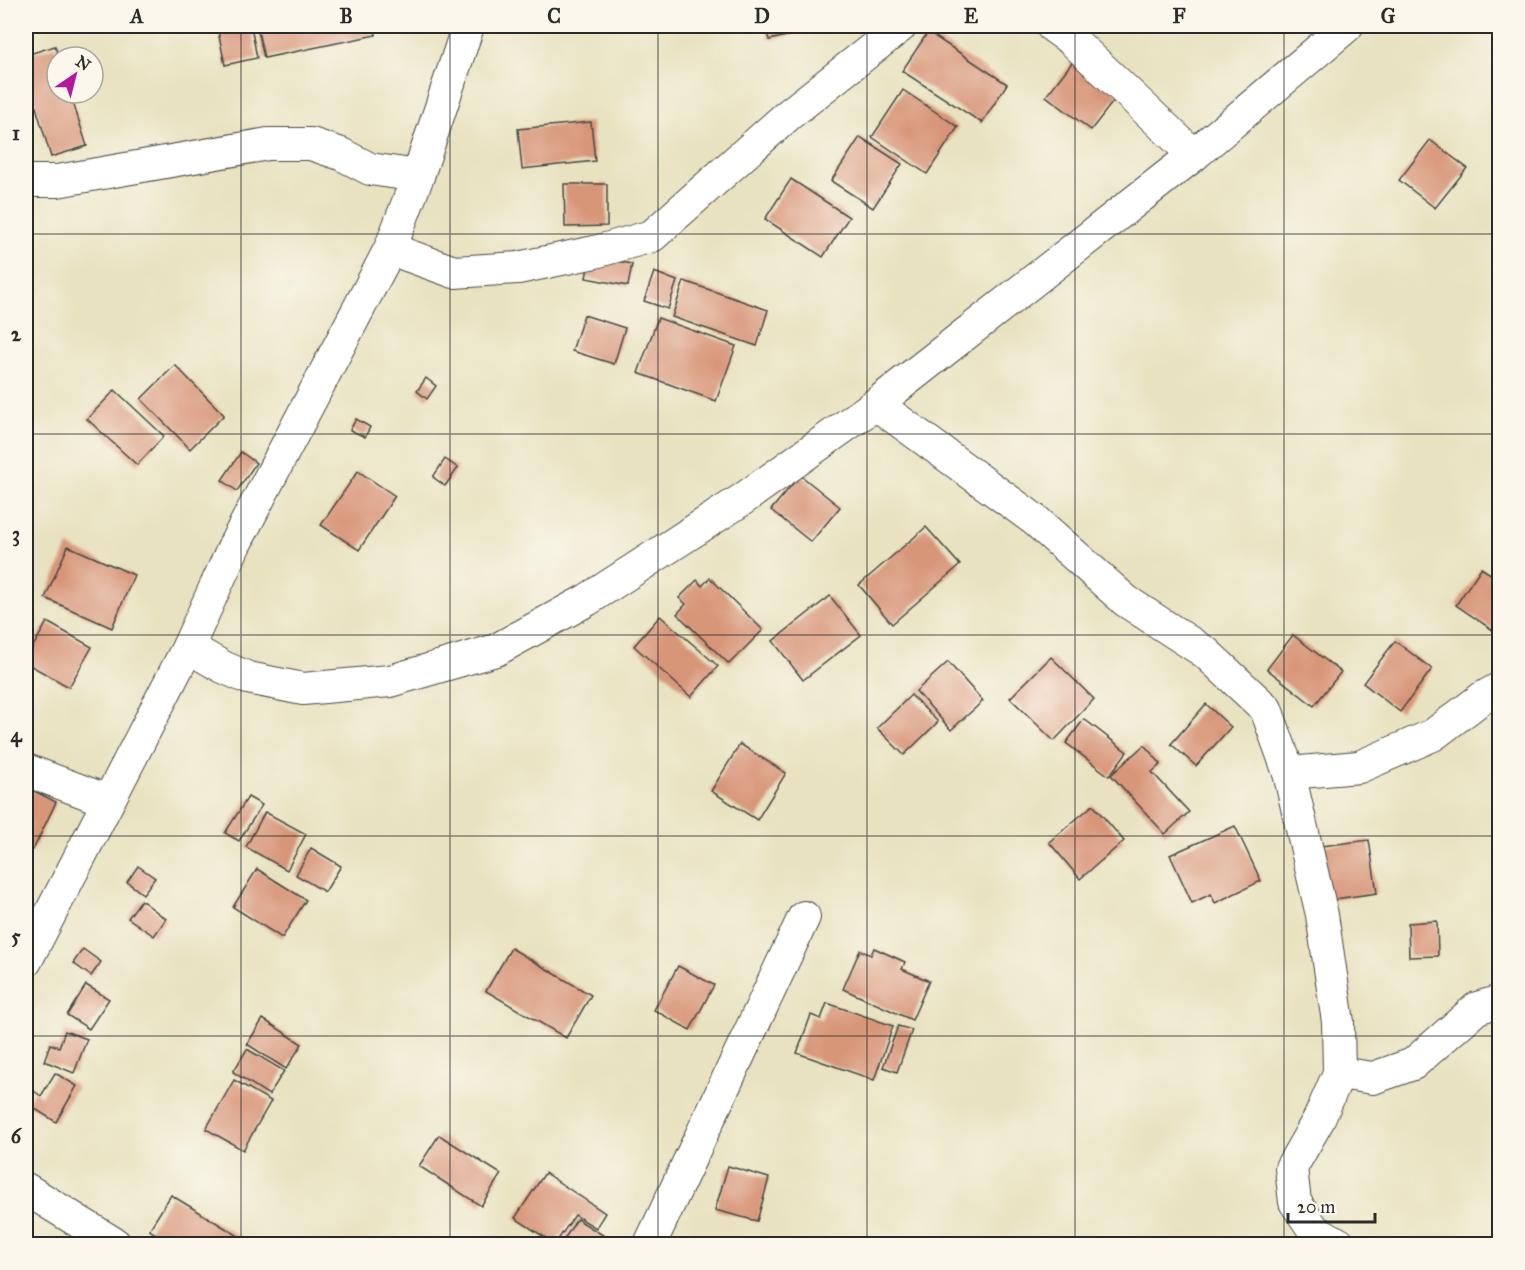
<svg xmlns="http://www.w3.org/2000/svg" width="1525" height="1270" font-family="'IM FELL Great Primer',serif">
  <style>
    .building { fill: #d89679 }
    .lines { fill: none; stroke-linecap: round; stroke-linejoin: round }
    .minor-casing { stroke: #474641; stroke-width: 34 }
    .minor { stroke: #fff; stroke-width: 32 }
    .grid { fill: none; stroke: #2b2b2b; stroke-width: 1.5; stroke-opacity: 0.55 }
    .neatline { fill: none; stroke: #2b2b2b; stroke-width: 2 }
    .grid-label { font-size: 20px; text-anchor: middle; font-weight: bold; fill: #2b2b2b }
  </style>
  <rect width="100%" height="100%" fill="#fbf7ec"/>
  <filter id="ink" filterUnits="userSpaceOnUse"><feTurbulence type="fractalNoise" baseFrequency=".0167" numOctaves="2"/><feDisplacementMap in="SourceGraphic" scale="12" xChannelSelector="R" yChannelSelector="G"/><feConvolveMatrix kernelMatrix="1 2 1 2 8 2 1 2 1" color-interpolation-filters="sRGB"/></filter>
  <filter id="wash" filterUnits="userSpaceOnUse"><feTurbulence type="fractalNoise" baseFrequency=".008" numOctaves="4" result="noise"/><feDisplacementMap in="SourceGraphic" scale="24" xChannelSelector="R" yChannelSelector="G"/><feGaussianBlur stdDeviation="1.35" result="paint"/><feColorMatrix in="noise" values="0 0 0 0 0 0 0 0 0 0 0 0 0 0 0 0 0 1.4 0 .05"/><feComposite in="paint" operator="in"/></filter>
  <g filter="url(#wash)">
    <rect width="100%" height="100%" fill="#e8e2c0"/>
    <g id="blocks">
      <g class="building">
        <polygon points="217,26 251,26 257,58 225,65"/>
        <polygon points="257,26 374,26 376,35 264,58"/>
        <polygon points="765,26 820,26 821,28 769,40"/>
        <polygon points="928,32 1007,84 982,123 902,71"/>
        <polygon points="55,46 59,57 57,57 57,93 70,93 87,146 51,157 26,74 26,55"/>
        <polygon points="1074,60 1119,94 1091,130 1046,96"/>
        <polygon points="903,90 958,127 927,174 872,137"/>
        <polygon points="591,122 595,161 522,169 518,129"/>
        <polygon points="860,137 902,164 873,208 831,181"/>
        <polygon points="1430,140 1467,168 1435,208 1399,180"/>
        <polygon points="791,179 849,217 823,257 765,219"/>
        <polygon points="564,184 607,184 607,226 565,227"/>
        <polygon points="590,256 632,264 628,286 586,278"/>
        <polygon points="654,272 677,281 668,309 644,301"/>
        <polygon points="684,281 768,310 757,346 672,317"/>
        <polygon points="584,315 625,328 614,364 572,351"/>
        <polygon points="658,318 736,346 716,401 638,373"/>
        <polygon points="175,365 224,415 190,449 141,399"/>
        <polygon points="426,378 436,386 427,399 417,391"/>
        <polygon points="115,390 164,436 137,465 87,419"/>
        <polygon points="356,419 370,427 365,437 350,430"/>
        <polygon points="241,452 256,463 237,491 222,480"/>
        <polygon points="445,459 458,468 445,486 433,477"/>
        <polygon points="358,471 395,496 359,550 321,525"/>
        <polygon points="800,475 840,507 811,542 771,510"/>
        <polygon points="926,527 960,565 892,624 859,585"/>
        <polygon points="68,546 134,575 112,628 45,598"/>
        <polygon points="1481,568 1500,580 1500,635 1456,605"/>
        <polygon points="710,578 763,630 729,664 677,614 686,604 679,598 697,580 702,586"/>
        <polygon points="830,596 861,635 803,680 773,641"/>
        <polygon points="660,616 718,666 691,697 634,646"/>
        <polygon points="47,622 92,647 69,687 26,663 26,659"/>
        <polygon points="1293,635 1341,672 1314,706 1267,669"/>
        <polygon points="1395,641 1432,669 1400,712 1363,683"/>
        <polygon points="1051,657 1094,699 1054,741 1010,698"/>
        <polygon points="948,662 983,701 951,730 916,691"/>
        <polygon points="911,695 938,722 904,755 877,728"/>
        <polygon points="1206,704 1231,727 1196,766 1171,744"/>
        <polygon points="1084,719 1127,752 1109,776 1066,743"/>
        <polygon points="740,744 786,773 757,820 711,791"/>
        <polygon points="1144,745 1161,764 1152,772 1189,812 1165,834 1111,775"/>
        <polygon points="26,787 56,802 33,850 26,847"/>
        <polygon points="248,797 262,805 239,841 225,833"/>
        <polygon points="1093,805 1124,841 1080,879 1049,842"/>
        <polygon points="265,812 306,834 287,870 246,847"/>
        <polygon points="1235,826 1261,881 1215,903 1211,894 1192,903 1170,855"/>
        <polygon points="1369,840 1377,893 1321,901 1313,847"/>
        <polygon points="311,848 341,866 325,892 296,875"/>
        <polygon points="138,866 155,878 143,894 127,882"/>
        <polygon points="257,869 306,900 282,938 233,907"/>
        <polygon points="141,900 166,919 154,936 128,918"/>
        <polygon points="1437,921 1438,956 1409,957 1408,923"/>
        <polygon points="511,948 591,995 566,1038 486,991"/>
        <polygon points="874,948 905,962 902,969 929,981 912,1020 843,989 860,950 871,955"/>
        <polygon points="83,949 101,962 91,976 73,963"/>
        <polygon points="678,966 714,985 690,1030 654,1010"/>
        <polygon points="86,985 109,999 89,1029 67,1015"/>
        <polygon points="827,1003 893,1026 874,1080 797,1053 811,1015 821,1019"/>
        <polygon points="263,1019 302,1044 286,1069 247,1044"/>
        <polygon points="898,1026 912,1030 897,1072 883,1067"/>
        <polygon points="65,1031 87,1039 74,1073 44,1061 50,1044 59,1047"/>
        <polygon points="247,1049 284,1071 269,1095 233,1072"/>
        <polygon points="55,1073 77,1086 56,1122 27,1104 34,1091 41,1096"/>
        <polygon points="234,1080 271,1101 243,1150 206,1129"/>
        <polygon points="439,1135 501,1174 481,1206 419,1166"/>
        <polygon points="728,1166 769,1178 757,1221 715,1210"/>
        <polygon points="545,1173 605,1213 596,1228 575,1215 555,1244 515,1218"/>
        <polygon points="171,1195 245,1240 242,1244 173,1244 149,1230"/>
        <polygon points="577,1219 609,1239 605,1244 561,1244"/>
      </g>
    </g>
  </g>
  <g filter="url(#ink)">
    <use href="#blocks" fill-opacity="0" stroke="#474641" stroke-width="1.5"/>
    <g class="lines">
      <defs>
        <g id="minor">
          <polyline points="1052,26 1073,41 1194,155"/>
          <polyline points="26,181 57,181 268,144 311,144 341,154 370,169 418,176"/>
          <polyline points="390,249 454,272 518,268 595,252 652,236 787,116 901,26"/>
          <polyline points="876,404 1035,520 1126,601 1206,653 1266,709 1289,773 1322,915 1338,1022 1339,1073 1319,1119 1291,1168 1295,1202 1314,1230 1339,1244"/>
          <polyline points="188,647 223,667 248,678 303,689 390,681 496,650 587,600 743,499 876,404 1194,155 1347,26"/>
          <polyline points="26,770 108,801"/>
          <polyline points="1289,773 1359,767 1433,735 1482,698 1500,688"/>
          <polyline points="26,961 188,647 235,544 390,249 418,176 468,26"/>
          <polyline points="1339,1073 1373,1078 1413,1064 1477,1008 1500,1001"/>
          <polyline points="26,1189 115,1244"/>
          <polyline points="650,1244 804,917"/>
        </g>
      </defs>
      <use href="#minor" class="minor-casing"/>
      <use href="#minor" class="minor"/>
    </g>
  </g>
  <path class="grid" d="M241 26V1244M450 26V1244M658 26V1244M867 26V1244M1075 26V1244M1284 26V1244M26 234H1500M26 434H1500M26 635H1500M26 836H1500M26 1036H1500"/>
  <rect width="1525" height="1270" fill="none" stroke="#fbf7ec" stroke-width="66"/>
  <g transform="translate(75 75) rotate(35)"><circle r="28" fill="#fbf7ec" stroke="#a8a59f" stroke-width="1.5"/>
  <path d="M0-4.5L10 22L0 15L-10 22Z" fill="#b5179e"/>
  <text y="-9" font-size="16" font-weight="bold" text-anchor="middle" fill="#2b2b2b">N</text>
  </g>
  <path d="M1288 1213v9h87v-9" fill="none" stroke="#2b2b2b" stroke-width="3"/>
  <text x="1297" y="1213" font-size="18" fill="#2b2b2b" stroke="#fbf7ec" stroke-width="4.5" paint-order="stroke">20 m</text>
  <rect x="33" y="33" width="1459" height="1204" class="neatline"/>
  <g class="grid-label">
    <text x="137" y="23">A</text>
    <text x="346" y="23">B</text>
    <text x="554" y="23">C</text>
    <text x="762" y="23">D</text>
    <text x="971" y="23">E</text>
    <text x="1179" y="23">F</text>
    <text x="1388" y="23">G</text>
    <text x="16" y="140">1</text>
    <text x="16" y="341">2</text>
    <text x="16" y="541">3</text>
    <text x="16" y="742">4</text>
    <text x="16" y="943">5</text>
    <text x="16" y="1143">6</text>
  </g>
</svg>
